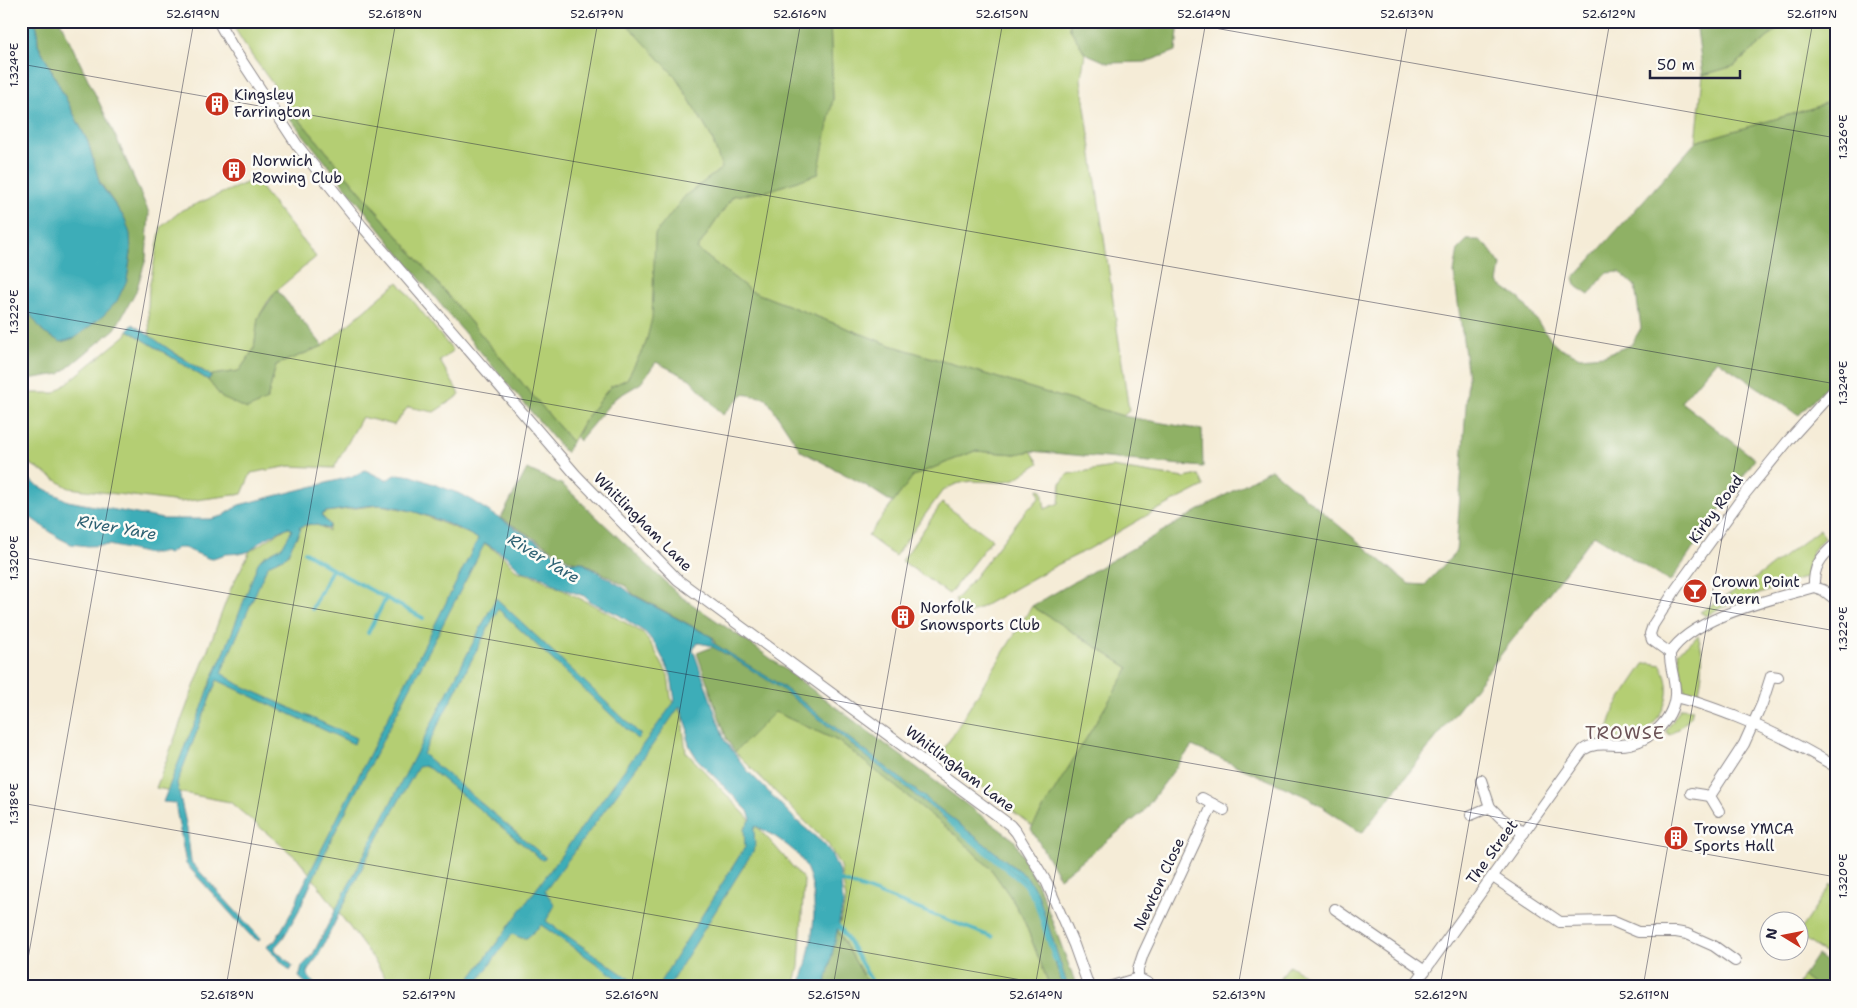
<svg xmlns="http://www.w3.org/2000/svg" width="1857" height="1008" font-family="'Shantell Sans',sans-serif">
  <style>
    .green { fill: #b4ce73; stroke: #6b7857 }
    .forest { fill: #8fb165; stroke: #586a50 }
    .water { fill: #3dadb8; stroke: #30687a }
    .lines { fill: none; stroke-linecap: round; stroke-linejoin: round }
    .stream { stroke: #3dadb8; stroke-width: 4 }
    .street-casing { stroke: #8c8789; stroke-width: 12 }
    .street { stroke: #fff; stroke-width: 10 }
    .ticks { fill: none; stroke: #22223b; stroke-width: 1; stroke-opacity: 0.45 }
    .labels { text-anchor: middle; stroke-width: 5; stroke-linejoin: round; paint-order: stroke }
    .poi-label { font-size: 15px; fill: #22223b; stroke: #fdfcf7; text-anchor: start }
    .street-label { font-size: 15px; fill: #22223b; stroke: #fdfcf7 }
    .water-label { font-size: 16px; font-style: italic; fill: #2e6173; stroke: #fdfcf7 }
    .quarter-label { font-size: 18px; letter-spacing: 1px; fill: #6c5357; stroke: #fdfcf7 }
    .neatline { fill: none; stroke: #22223b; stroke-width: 2 }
    .ticks-label { font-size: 12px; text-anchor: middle; fill: #22223b }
  </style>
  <rect width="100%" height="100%" fill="#fdfcf7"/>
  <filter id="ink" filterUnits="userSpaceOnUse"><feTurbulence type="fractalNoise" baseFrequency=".02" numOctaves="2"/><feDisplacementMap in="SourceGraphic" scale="10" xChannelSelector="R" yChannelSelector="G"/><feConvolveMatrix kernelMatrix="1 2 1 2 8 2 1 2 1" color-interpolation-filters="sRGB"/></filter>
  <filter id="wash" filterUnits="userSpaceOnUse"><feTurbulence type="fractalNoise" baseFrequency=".0096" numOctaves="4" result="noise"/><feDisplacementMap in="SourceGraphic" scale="20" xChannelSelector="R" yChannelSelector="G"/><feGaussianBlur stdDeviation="1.12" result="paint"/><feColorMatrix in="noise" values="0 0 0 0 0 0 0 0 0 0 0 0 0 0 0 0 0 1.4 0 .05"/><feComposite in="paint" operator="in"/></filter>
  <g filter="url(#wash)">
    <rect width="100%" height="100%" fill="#f5ecd7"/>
    <g class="green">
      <polygon points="230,21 628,21 676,77 712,138 722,168 685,196 646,343 627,380 610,387 584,421 572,442 298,118 252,56"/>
      <polygon points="830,21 1070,21 1070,29 1085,53 1081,79 1129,411 1123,416 890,345 751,291 697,249 733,196 768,191 833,99"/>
      <polygon points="1787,21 1836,21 1836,97 1816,107 1696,142 1703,75 1734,66"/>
      <polygon points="258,178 261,188 316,257 277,290 268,301 258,318 254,349 239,371 212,375 211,376 150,337 148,308 149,288 161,227 182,210"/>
      <polygon points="398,282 453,351 440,361 460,395 434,412 408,407 394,425 362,417 334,468 290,466 251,473 242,494 180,502 69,488 21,458 21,393 55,393 126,335 128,330 208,380 222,398 267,400 276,365 323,346"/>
      <polygon points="975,451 1016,454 1031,451 1039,463 1015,479 1001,482 971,481 956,484 943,490 895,556 868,536 913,476"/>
      <polygon points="1112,467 1184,478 1199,475 1204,486 1151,513 1089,549 1053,567 962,618 955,600 971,582 1028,508 1031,507 1040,497 1038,489 1042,490 1045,509 1059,503 1061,483 1068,474"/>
      <polygon points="942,503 992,539 949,594 902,561"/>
      <path d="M380 505 416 512 474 536 504 557 517 571 537 577 609 613 643 633 654 649 668 675 671 698 684 716 683 728 686 752 773 844 804 880 799 967 794 987H391L375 961 300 861 230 802 156 788 231 588 250 551 288 527 294 530C307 524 315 521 328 531L330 525 321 515 326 512Z"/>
      <path d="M1820 529 1824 538C1812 549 1808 560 1806 577L1718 609 1706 616 1700 612 1757 577Z"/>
      <polygon points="1032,606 1129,668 1033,827 941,754"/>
      <path d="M1698 636C1705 657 1703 674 1698 695L1685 692 1678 652Z"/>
      <path d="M1650 663 1661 665C1671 685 1669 703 1656 720 1651 728 1645 734 1635 737 1627 739 1617 738 1608 738L1606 735 1615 707 1644 664Z"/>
      <path d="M1681 708 1693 709C1690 721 1679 728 1670 735L1666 731Z"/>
      <polygon points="775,712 840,742 955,834 991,869 1010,896 1023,918 1050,987 870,987 838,931 846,899 840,866 828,844 735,752"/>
      <polygon points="1831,884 1836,887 1836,961 1800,936 1800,930"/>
      <polygon points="1289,965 1324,987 1275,987"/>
      <polygon points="1803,976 1817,987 1797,987"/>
    </g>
    <g class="forest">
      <polygon points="34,21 60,21 120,146 149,213 146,259 136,291 115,329 60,374 21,380 21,302 127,280 131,253 125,219 99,181 88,142 38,44 37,27"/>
      <polygon points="624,21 830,21 833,99 818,174 768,191 733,196 697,249 751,291 890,345 1123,416 1202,430 1203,467 1031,451 1016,454 975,451 913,476 893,503 865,485 801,451 766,398 743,394 723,415 690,379 656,362 641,383 614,399 579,441 576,437 584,421 610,387 627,379 646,343 652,318 655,234 685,196 722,168 712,138 676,77"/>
      <polygon points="1070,21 1179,21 1176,51 1146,62 1108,63 1085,53 1070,29"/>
      <polygon points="1696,21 1787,21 1734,66 1703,75"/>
      <polygon points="1836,97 1836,377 1799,415 1717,360 1681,402 1755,459 1670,582 1594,535 1362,833 1307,797 1192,746 1142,813 1060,878 1031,829 1129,668 1032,606 1271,469 1409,584 1425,585 1456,552 1468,377 1454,273 1458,249 1467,240 1479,240 1487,246 1501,265 1498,283 1521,300 1556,346 1580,357 1604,355 1631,345 1641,328 1635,286 1620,272 1606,273 1589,295 1577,287 1574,278 1696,142 1816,107"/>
      <polygon points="292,111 572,442 566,453 446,311 288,116"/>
      <polygon points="277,290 323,346 276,365 267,400 247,409 222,398 208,380 212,375 239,371 254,349 258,318"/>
      <polygon points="527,469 563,485 680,596 751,644 1014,840 1042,894 1077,987 1050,987 1023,918 1010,896 991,869 957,836 840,742 775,712 735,752 727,740 697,653 710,648 715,643 714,638 633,594 627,587 582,562 571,561 501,518"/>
      <polygon points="837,930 870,987 825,987"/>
      <polygon points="1817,955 1836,969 1836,987 1817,987 1803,976"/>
    </g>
    <g class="water">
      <polygon points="21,21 34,21 37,27 38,44 88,142 100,184 125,219 130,234 131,253 127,280 117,301 104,315 75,338 61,342 44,333 21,302"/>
      <polygon points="133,324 176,354 211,376 208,380 128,330"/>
      <path d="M365 470 386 480 398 474 412 476 463 495 570 563 581 562 624 588 633 595 710 636 713 638V643L782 686 1027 877 1038 894 1068 987H1063L1034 897 1024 881 780 688 731 657 709 645 698 643 693 649 725 741 748 771 797 821 824 844 831 853 840 874 843 904 825 987H800C811 948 828 883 794 851 787 845 778 838 769 833 765 830 760 829 756 826L754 829 755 848 668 987H657L745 847 744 829 751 819 748 811 698 760 690 747 687 738 688 728 680 706 639 764 545 891 555 905 546 921 641 987H630L541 925 527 938H521L512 934 474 987H464L675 701 671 675 657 647 646 633 619 615 589 601 584 596 558 587 543 577 521 571 506 556 485 543 331 840 298 912 283 938 275 947V950L293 966 290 971 267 947 270 943 275 941 294 908 301 890 478 539C456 525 402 504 376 505 359 506 342 510 326 512L321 515 330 525 328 529C317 525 310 521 299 528L301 529C296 539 291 546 287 556L270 564 266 569 221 673 240 685 356 738 354 744 217 680 177 783 187 828 191 862 260 938 259 941 250 935 186 864 175 803 163 802 186 743 202 708 213 676 225 651 258 563 263 557 282 547 292 530 288 527 261 541 250 551 244 553 226 554 210 559 184 548H177L168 554 164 552 149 554 109 545 88 546 71 544 59 538 21 511V473L35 484 68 501 163 519H211L223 516 239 505 354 476Z"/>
      <path d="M496 598 640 734V736L637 739 498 609 423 754 545 857V859L542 860 430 769 424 766 418 767 369 854 317 958C305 972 304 975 319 987H310L299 977 302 966 312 956Z"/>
    </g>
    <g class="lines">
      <g class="stream">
        <polyline points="305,552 332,569 423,618"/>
        <polyline points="312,609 332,569"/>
        <polyline points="368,633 386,598"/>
        <polyline points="948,821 1023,883 1035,900 1055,961"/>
        <polyline points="841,881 866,889 992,937"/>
        <polyline points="835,923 842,930 875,987"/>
      </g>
    </g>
  </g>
  <g filter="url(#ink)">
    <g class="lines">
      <defs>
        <g id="street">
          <polyline points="218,21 232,46 297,145 362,226 576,475 678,580 1010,825 1016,832 1047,883 1074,945 1089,987"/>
          <path d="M1814 587C1813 567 1821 556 1836 544"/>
          <polyline points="1670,653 1652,640 1650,634 1653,625 1676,589 1744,495 1788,441 1836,388"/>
          <path d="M1670 653C1693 616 1774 599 1814 587L1823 590 1836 600"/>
          <path d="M1675 697C1696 701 1715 709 1734 716 1772 731 1801 746 1836 767"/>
          <polyline points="1481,780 1490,807 1501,818 1524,833"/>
          <polyline points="1691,793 1710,796 1744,744 1762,704 1771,676 1778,677"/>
          <polyline points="1710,796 1719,811"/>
          <polyline points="1202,798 1224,810"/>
          <polyline points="1471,815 1490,807"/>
          <polyline points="1493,877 1560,922 1612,921 1638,932 1676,932 1687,934 1714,946 1735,961"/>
          <polyline points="1335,909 1425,971"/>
          <polyline points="1138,978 1138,969 1143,954 1213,804"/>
          <polyline points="1109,987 1138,978 1155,987"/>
          <path d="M1413 987 1583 750C1594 742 1607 745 1620 745 1646 745 1673 722 1675 695 1676 680 1669 666 1670 653"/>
        </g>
      </defs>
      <use href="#street" class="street-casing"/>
      <use href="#street" class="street"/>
    </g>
  </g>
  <path class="ticks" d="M1175 21 1836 138M21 64 1836 384M21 311 1836 631M21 557 1836 877M21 803 1061 987M23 987 194 21M226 987 396 21M428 987 598 21M631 987 801 21M833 987 1003 21M1035 987 1206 21M1238 987 1408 21M1440 987 1610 21M1643 987 1813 21"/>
  <defs>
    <symbol id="building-disc" viewBox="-11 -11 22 22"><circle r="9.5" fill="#c8321e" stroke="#fdfcf7"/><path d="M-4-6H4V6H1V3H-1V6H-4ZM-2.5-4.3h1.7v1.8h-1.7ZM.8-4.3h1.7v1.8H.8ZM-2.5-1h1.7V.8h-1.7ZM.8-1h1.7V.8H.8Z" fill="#fff"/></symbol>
    <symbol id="bar-disc" viewBox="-11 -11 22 22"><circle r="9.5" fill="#c8321e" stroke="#fdfcf7"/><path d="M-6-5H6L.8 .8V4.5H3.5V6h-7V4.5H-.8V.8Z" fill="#fff"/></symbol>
  </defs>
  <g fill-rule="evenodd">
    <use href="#building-disc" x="203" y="90" width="28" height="28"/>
    <use href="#building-disc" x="220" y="156" width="28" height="28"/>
    <use href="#bar-disc" x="1681" y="577" width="28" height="28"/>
    <use href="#building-disc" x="889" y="603" width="28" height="28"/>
    <use href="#building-disc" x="1662" y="824" width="28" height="28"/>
  </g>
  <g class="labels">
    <g class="poi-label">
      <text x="234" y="100">Kingsley<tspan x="234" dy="17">Farrington</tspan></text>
      <text x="252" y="166">Norwich<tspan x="252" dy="17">Rowing Club</tspan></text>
      <text x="1712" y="587">Crown Point<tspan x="1712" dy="17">Tavern</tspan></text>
      <text x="920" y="613">Norfolk<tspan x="920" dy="17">Snowsports Club</tspan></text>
      <text x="1694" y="834">Trowse YMCA<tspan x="1694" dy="17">Sports Hall</tspan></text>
    </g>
    <g class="street-label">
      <text transform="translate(1716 509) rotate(-54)" y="5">Kirby Road</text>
      <text transform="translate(643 522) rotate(45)" y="5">Whitlingham Lane</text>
      <text transform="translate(960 769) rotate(37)" y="5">Whitlingham Lane</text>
      <text transform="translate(1492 852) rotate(-54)" y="5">The Street</text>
      <text transform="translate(1159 884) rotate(-65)" y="5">Newton Close</text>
    </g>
    <g class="water-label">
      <text transform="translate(117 527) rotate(10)" y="6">River Yare</text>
      <text transform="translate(544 558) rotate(31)" y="6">River Yare</text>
    </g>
    <g class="quarter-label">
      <text x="1625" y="739">TROWSE</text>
    </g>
  </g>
  <rect width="1857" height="1008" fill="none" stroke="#fdfcf7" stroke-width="55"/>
  <g transform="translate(1784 936) rotate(280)"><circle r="24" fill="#fdfcf7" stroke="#a5a5ac"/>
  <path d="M0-4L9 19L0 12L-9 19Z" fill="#c8321e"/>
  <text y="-8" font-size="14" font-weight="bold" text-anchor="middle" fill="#22223b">N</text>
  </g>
  <path d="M1650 70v8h90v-8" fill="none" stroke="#22223b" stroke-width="2.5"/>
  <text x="1657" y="70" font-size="15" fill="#22223b" stroke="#fdfcf7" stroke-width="4" paint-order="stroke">50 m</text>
  <rect x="28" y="28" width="1802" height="952" class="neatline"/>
  <g class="ticks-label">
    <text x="193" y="18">52.619°N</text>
    <text x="395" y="18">52.618°N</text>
    <text x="597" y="18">52.617°N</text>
    <text x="800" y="18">52.616°N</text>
    <text x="1002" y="18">52.615°N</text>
    <text x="1204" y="18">52.614°N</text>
    <text x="1407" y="18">52.613°N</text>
    <text x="1609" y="18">52.612°N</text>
    <text x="1812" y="18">52.611°N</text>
    <text transform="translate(14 65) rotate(-90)" y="4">1.324°E</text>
    <text transform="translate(1843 137) rotate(-90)" y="4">1.326°E</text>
    <text transform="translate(14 312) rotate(-90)" y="4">1.322°E</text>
    <text transform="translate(1843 383) rotate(-90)" y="4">1.324°E</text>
    <text transform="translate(14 558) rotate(-90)" y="4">1.320°E</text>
    <text transform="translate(1843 629) rotate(-90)" y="4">1.322°E</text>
    <text transform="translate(14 804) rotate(-90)" y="4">1.318°E</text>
    <text transform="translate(1843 876) rotate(-90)" y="4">1.320°E</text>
    <text x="227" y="999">52.618°N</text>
    <text x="429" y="999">52.617°N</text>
    <text x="632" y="999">52.616°N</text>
    <text x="834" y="999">52.615°N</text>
    <text x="1036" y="999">52.614°N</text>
    <text x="1239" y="999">52.613°N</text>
    <text x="1441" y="999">52.612°N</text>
    <text x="1644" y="999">52.611°N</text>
  </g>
</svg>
